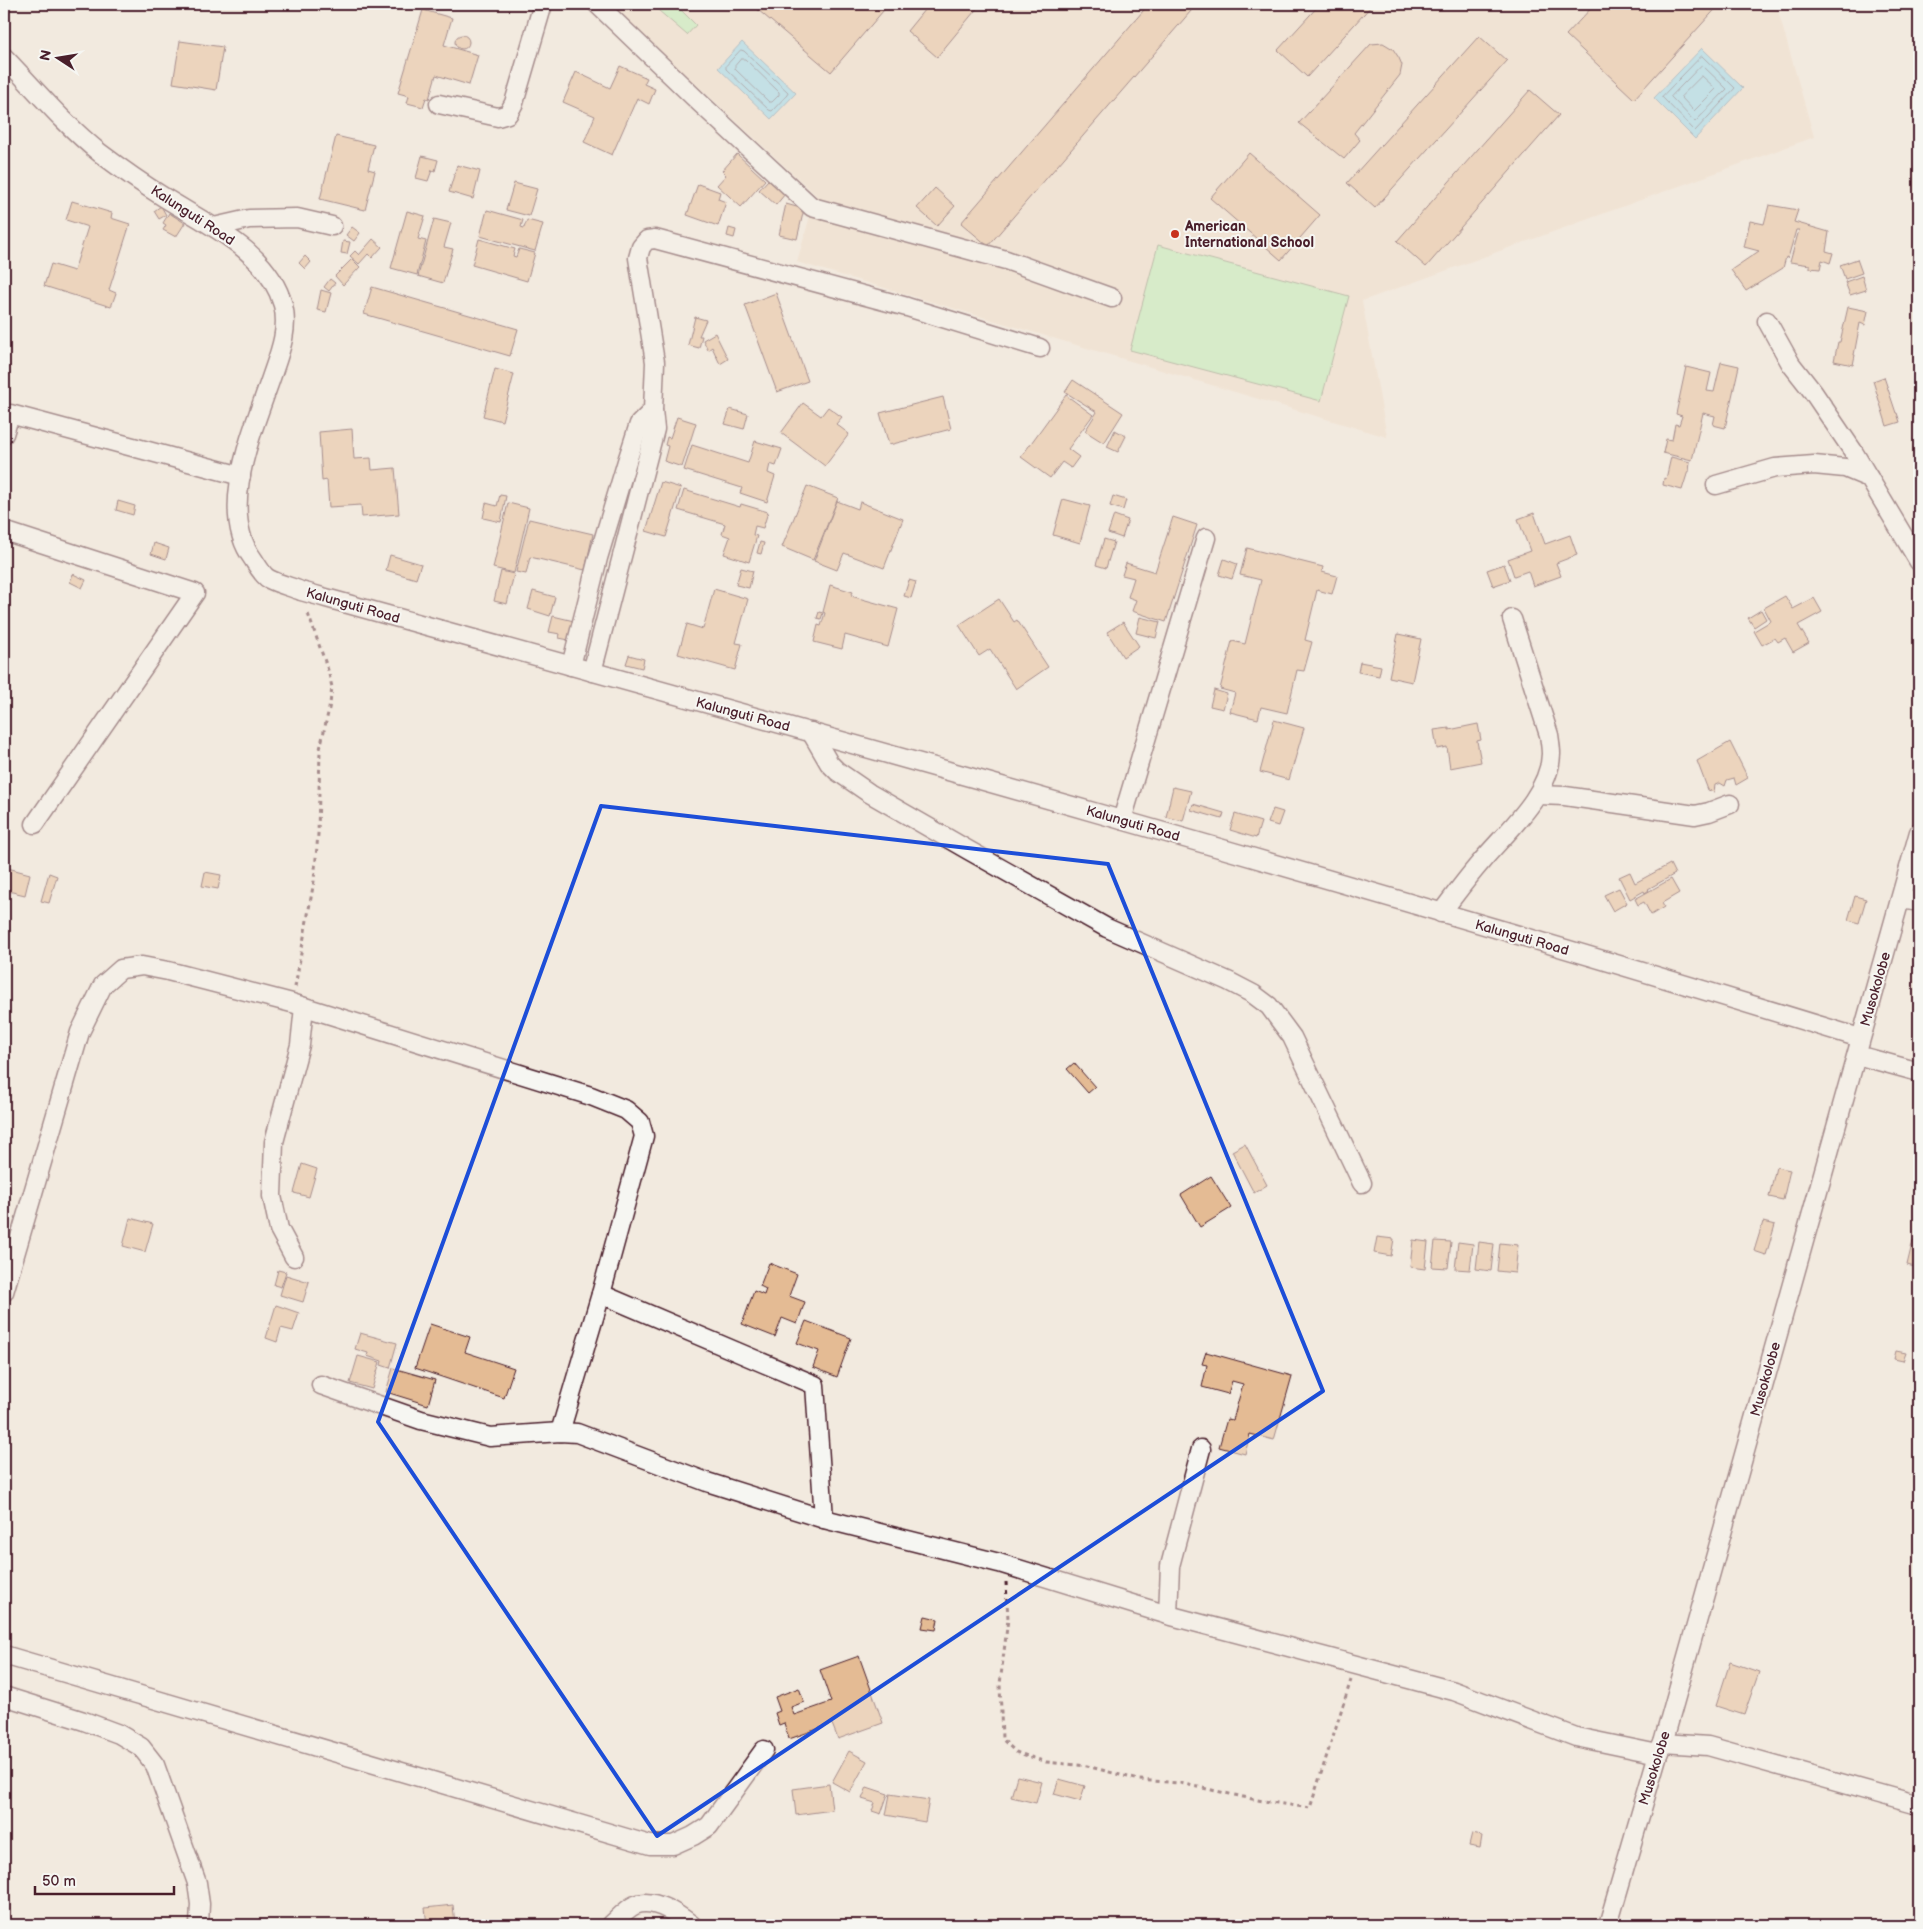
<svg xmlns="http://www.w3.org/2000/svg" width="1923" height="1929" font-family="'Balsamiq Sans',sans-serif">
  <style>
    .built { fill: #eedcc8 }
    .green { fill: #b5edaf; stroke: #80866d }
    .water { fill: #8cd5ee; stroke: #728ca0 }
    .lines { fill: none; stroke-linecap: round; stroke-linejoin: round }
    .shore { stroke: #646879; stroke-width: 1 }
    .building { fill: #e4bb94; stroke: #4a1f2b }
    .minor-casing { stroke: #4a1f2b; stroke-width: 21 }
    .path { stroke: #4a1f2b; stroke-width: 3; stroke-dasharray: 4 4; stroke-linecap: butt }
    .minor { stroke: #f6f6f2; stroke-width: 18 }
    .marked { fill: none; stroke: #1d4ed8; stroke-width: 4; stroke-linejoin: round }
    .poi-dot { fill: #c8321e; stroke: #f6f6f2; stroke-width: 2 }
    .labels { text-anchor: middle; stroke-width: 4; stroke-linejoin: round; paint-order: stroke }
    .street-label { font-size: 14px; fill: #4a1f2b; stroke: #f6f6f2 }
    .poi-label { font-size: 14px; font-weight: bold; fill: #4a1f2b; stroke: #f6f6f2; text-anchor: start }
  </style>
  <rect width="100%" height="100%" fill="#f2eadf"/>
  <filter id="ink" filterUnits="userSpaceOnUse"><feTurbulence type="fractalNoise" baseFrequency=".02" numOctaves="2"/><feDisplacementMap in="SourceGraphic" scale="10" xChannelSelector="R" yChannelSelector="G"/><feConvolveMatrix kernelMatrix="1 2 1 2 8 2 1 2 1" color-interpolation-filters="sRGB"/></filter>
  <g filter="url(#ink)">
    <polygon class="built" points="609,4 1776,4 1814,137 1362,301 1387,437 797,262 816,195"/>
    <g class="green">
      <polygon points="651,4 675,4 696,25 687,35"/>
      <polygon points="1158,245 1349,296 1321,401 1130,350"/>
    </g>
    <g class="water">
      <polygon points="742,42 796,93 771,119 718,68"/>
      <polygon points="1702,48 1743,88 1695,139 1654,98"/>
    </g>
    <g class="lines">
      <g class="shore">
        <polygon points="741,50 744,51 788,92 787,95 772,111 769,110 726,69 726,66"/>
        <polygon points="1702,56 1735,88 1695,131 1662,97"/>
        <polygon points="741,59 745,59 779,92 779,95 772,102 769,102 735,69 735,66"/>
        <polygon points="1702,65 1727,89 1695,122 1671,97"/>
        <polygon points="1702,76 1716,89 1694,111 1681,97"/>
      </g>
    </g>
    <g class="building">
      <polygon points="48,4 65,4 50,10"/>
      <polygon points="751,4 889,4 831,72"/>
      <polygon points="929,4 976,4 979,6 937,57 907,31"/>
      <polygon points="1149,4 1197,4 988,246 961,223"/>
      <polygon points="1320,4 1373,4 1307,77 1278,50"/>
      <polygon points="1595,4 1720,4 1634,99 1566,35"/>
      <polygon points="423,10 452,18 444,45 478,55 469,85 436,75 429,99 426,98 423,107 407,103 409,96 398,93"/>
      <circle cx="462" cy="42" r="7"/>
      <polygon points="1479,36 1507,61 1375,208 1347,183"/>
      <polygon points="180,41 223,47 216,90 173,83"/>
      <polygon points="1383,43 1393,49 1399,58 1402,65 1400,75 1354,133 1360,140 1344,159 1299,123 1371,44"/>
      <polygon points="620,66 647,78 644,84 655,89 649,104 637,98 612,155 584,142 595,116 563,102 576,72 610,88"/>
      <polygon points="1530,90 1559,115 1426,267 1397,241"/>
      <polygon points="336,136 374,145 368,169 375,171 365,210 320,199"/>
      <polygon points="1249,153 1320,215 1281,260 1210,198"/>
      <polygon points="737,154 765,180 741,207 717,185 726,175 722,171"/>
      <polygon points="422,156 438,160 435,171 432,170 428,181 416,178"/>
      <polygon points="457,165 480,171 473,199 449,192"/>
      <polygon points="768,180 785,194 776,205 759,190"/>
      <polygon points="514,183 537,189 529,216 506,210"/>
      <polygon points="698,184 720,192 718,199 726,202 718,226 687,215"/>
      <polygon points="935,188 955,206 937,226 917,208"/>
      <polygon points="72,201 112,213 111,218 130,224 109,290 116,293 111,307 44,286 51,264 74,271 88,227 66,220"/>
      <polygon points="786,204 804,209 797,239 779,235"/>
      <polygon points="1769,205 1798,210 1794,222 1829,232 1826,251 1833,253 1830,263 1822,260 1820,269 1810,268 1810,265 1790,262 1799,230 1796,230 1788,258 1786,257 1783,268 1746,291 1731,270 1759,251 1744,247 1750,221 1764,224"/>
      <polygon points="161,206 166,215 159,219 154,211"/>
      <polygon points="487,210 523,220 521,227 524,228 527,220 543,224 535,251 480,236"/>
      <polygon points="407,211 425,216 418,239 426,241 417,275 391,268"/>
      <polygon points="169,213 185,223 176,237 163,230 166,225 163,223"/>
      <polygon points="434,219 451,223 444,247 453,249 443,283 418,276"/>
      <polygon points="352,227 360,233 354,241 346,235"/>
      <polygon points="729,228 736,230 734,238 727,236"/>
      <polygon points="373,239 382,247 372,258 368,254 359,264 350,256 355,251 359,255"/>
      <polygon points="479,239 515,249 513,256 516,257 519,249 535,253 527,281 472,265"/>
      <polygon points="343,241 350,242 347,254 341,253"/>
      <polygon points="305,256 311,262 305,269 299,263"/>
      <polygon points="352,259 360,267 343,285 335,276"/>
      <polygon points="1857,259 1862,273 1845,279 1840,265"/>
      <polygon points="1862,276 1866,290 1850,295 1845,282"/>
      <polygon points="330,279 335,283 329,291 324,287"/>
      <polygon points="372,287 518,329 510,356 364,314"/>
      <polygon points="321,290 331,293 326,312 317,310"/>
      <polygon points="776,293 808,381 777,392 745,305"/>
      <polygon points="1848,307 1868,311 1865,325 1860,323 1854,355 1855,355 1853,365 1834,361 1838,342 1840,342"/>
      <polygon points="695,317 706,320 699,336 702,336 699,348 688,345"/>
      <polygon points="715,333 728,359 720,364 712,347 708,350 703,340"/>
      <polygon points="1721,362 1739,366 1725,428 1713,425 1715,416 1703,413 1692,460 1663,453 1666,439 1672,440 1675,424 1679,425 1682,416 1676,414 1686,367 1711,373 1707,391 1714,392"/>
      <polygon points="495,369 514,374 502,421 483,416"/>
      <polygon points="1884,377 1896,413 1897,413 1900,422 1887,426 1873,381"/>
      <polygon points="1073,380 1123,413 1104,443 1085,431 1097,412 1065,392"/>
      <polygon points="1066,395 1093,415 1068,449 1079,457 1071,468 1062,462 1050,478 1021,457"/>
      <polygon points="943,397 951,429 889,445 880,413"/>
      <polygon points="803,403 821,416 828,407 842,417 836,424 849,434 825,466 781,433"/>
      <polygon points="730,409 748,414 744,429 725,424"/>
      <polygon points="677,417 696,423 682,467 664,461 668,446 665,445 667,437 670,438"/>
      <polygon points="352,429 354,459 371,458 372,470 395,468 399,514 362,517 361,505 329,507 327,480 322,481 319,432"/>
      <polygon points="1115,430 1126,436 1118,452 1107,447"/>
      <polygon points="755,441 782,449 776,466 770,464 768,473 775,476 767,502 740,493 742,488 684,470 692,445 748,463"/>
      <polygon points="1671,457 1690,462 1689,472 1688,471 1682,490 1663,485 1664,478 1666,479"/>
      <polygon points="661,482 681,488 666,537 646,531"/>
      <polygon points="807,486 838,498 813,560 782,547"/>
      <polygon points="684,490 740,507 741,504 768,512 763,528 755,526 753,535 757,536 749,562 724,554 730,537 722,534 725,524 678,510"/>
      <polygon points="500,495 506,496 501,522 483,518 486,503 497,506"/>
      <polygon points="1113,496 1126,500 1123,510 1110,506"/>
      <polygon points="1063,499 1090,506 1080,543 1053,535"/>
      <polygon points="118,501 135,506 133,515 116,510"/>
      <polygon points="837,501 858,509 860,502 903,519 884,568 844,553 837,570 814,561"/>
      <polygon points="508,503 529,508 514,573 493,568"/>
      <polygon points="1534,513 1545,544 1570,535 1577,555 1556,563 1561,576 1533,586 1528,571 1514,576 1508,559 1530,551 1518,519"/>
      <polygon points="1114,515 1128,520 1122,538 1108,533"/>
      <polygon points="1173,517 1197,525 1166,622 1132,611 1136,600 1128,597 1134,578 1122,575 1126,563 1155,572"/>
      <polygon points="529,519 593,534 585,570 530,557 526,574 516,572"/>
      <polygon points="1104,539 1114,542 1106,568 1096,565"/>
      <polygon points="760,542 764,543 761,554 757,553"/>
      <polygon points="154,543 169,548 166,559 151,554"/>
      <polygon points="1247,548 1323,567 1322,572 1337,576 1332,594 1317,590 1305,640 1312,642 1304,671 1297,670 1287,713 1261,707 1258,719 1230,712 1235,693 1220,689 1232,641 1245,644 1261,580 1240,575"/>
      <polygon points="390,555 421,564 416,579 386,570"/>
      <polygon points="1224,559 1237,564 1232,579 1219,575"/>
      <polygon points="1504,564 1510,580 1493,586 1487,570"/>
      <polygon points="741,568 753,571 749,588 736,585"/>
      <polygon points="501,571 514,574 507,604 494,601"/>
      <polygon points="73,574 86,580 82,588 70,582"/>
      <polygon points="909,580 916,582 911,598 904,596"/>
      <polygon points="830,585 853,592 851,596 898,609 888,647 845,635 842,649 814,642 818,625 821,626 825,613 823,612"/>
      <polygon points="714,589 748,599 736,643 742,644 735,670 678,654 687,624 703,629"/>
      <polygon points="533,591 555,597 550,616 528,609"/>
      <polygon points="1785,596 1793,609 1814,598 1822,612 1798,625 1809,643 1793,652 1785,638 1778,642 1775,638 1762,645 1754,631 1771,621 1764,608"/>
      <polygon points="999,599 1014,622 1017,620 1048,667 1016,689 990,649 979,656 959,625"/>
      <polygon points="1761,610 1766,619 1754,627 1748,618"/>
      <polygon points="819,612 823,613 821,619 817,618"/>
      <polygon points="553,616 574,621 569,640 559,638 560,634 549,632"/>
      <polygon points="1140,617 1160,622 1156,638 1136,633"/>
      <polygon points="1123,622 1139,646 1123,657 1107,632"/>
      <polygon points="1398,634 1421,639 1412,682 1389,677"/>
      <polygon points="629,655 644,659 642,668 626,664"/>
      <polygon points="1360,662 1381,666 1379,676 1358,672"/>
      <polygon points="1214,690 1227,694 1223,709 1210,706"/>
      <polygon points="1274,720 1304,728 1289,780 1260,772"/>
      <polygon points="1478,724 1481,740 1477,741 1481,762 1450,768 1447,747 1437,749 1434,730 1449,728 1449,730"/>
      <polygon points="1730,742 1748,778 1736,785 1734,778 1727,780 1725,786 1720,783 1715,785 1714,792 1708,790 1697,761"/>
      <polygon points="1173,787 1191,791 1183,821 1166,817"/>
      <polygon points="1193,804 1224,813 1222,819 1191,810"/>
      <polygon points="1273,809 1283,812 1278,826 1268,823"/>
      <polygon points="1235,814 1261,822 1256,838 1230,830"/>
      <polygon points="1670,864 1675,874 1648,889 1649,890 1645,893 1644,891 1630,899 1619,877 1630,872 1635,883"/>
      <polygon points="4,867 30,874 25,895 4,890"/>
      <polygon points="205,872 221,875 218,889 202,886"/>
      <polygon points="49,873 57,876 49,903 41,901"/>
      <polygon points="1671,879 1679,893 1662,903 1664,907 1651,915 1644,902 1638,905 1635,899"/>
      <polygon points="1619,888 1627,903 1613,911 1604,895"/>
      <polygon points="1855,896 1866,899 1859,923 1848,920"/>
      <polygon points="1074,1063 1095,1087 1088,1093 1067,1069"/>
      <polygon points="1245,1144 1267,1185 1254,1193 1232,1151"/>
      <polygon points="302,1164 317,1169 309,1197 294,1193"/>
      <polygon points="1776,1167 1790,1170 1783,1200 1769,1197"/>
      <polygon points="1211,1176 1231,1208 1200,1227 1181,1195"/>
      <polygon points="130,1218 153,1224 145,1252 123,1246"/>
      <polygon points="1763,1222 1775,1225 1766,1255 1754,1251"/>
      <polygon points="1377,1237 1394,1239 1391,1256 1374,1253"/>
      <polygon points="1413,1240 1428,1242 1425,1269 1410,1267"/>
      <polygon points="1913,1240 1919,1241 1919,1268 1907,1265"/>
      <polygon points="1435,1241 1451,1242 1448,1268 1432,1267"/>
      <polygon points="1458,1242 1473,1244 1470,1270 1455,1269"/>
      <polygon points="1479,1242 1494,1244 1491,1271 1476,1269"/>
      <polygon points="1500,1243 1518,1245 1515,1273 1497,1271"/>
      <polygon points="769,1263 797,1274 789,1296 805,1302 797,1324 782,1318 775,1337 742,1324 754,1291 764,1295 766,1289 760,1286"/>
      <polygon points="278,1270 286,1272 281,1287 274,1285"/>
      <polygon points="286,1275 309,1282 303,1302 280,1295"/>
      <polygon points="276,1305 299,1313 293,1331 281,1328 277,1342 266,1338"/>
      <polygon points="806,1321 851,1338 837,1377 813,1367 819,1351 797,1343"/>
      <polygon points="430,1324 470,1337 465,1352 514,1368 504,1398 415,1368"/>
      <polygon points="360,1333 397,1343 390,1368 381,1365 382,1361 367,1356 368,1353 355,1349"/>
      <polygon points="1896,1351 1906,1353 1903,1361 1894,1359"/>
      <polygon points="1206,1352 1292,1376 1274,1440 1250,1434 1245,1454 1219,1447 1227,1419 1233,1420 1243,1384 1232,1381 1228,1394 1202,1387 1207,1365 1202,1364"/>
      <polygon points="358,1356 380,1362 372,1389 350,1383"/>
      <polygon points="393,1368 435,1380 428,1405 386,1392"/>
      <polygon points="925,1616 938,1619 936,1630 922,1628"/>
      <polygon points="859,1656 883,1723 838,1739 832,1724 789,1739 784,1723 779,1725 775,1713 780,1711 775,1697 799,1688 804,1702 791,1707 794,1715 831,1702 820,1670"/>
      <polygon points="1730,1662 1759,1672 1744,1715 1716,1706"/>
      <polygon points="849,1751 867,1761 850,1792 832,1782"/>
      <polygon points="1017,1776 1042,1782 1036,1803 1011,1797"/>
      <polygon points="1059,1779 1085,1786 1080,1801 1054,1794"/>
      <polygon points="829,1784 832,1810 796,1815 793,1789"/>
      <polygon points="867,1787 888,1794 881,1814 872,1811 875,1803 862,1799"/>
      <polygon points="890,1794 929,1800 925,1822 886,1815"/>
      <polygon points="1472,1834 1482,1836 1480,1848 1469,1846"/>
      <polygon points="453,1905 455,1925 427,1925 425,1908"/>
    </g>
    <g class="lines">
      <defs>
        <g id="minor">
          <polyline points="597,4 700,103 812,207 1006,260 1112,298"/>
          <path d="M4 57C35 89 65 125 100 153 120 168 141 183 162 196 206 224 268 250 283 305 289 329 280 352 272 375 255 426 216 510 253 559 257 565 263 576 269 579 279 584 291 587 301 591 822 735 1344 879 1860 1038"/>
          <polyline points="439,104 498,117 508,114 514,103 543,4"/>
          <polyline points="214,227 249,219 297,218 332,226"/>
          <polyline points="1767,321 1791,364 1813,392 1853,451 1919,562"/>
          <polyline points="4,434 10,414 241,476"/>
          <polyline points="1716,485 1775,468 1814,465 1845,468 1869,478"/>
          <polyline points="4,531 195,593 35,824"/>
          <polyline points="571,666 598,558 627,461 639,424 653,410"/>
          <polyline points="592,672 655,429 653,410 655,362 638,258 641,247 647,240 655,239 907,307 1040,348"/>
          <polyline points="811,732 829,763 837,771 869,793 968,850 1107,928 1228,981 1253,994 1269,1006 1292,1037 1362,1183"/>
          <polyline points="1538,795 1565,796 1695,815 1709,812 1730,804"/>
          <polyline points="1122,820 1206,538"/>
          <polyline points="1901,899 1919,902"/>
          <path d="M1441 913C1454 896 1467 878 1481 862 1505 833 1550 795 1551 754 1551 748 1550 742 1549 735L1512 619"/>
          <polyline points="1857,1055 1919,1072"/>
          <polyline points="294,1257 279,1229 272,1196 274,1142 300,1045 304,1007"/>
          <polyline points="4,1292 80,1032 103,985 121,969 142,966 168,971 292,1003 591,1096 626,1110 640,1122 644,1136 601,1294 560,1432"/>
          <polyline points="601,1294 815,1385 824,1519"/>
          <polyline points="321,1385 421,1420 490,1437 560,1432 577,1433 707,1482 824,1519 999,1563 1168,1615 1454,1691 1576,1737 1658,1754"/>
          <polyline points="1168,1615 1170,1566 1201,1449"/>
          <polyline points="4,1655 650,1845 673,1845 693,1836 709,1826 764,1750"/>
          <polyline points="4,1696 84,1721 119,1734 141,1747 155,1765 197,1883 200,1904 199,1925"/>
          <polyline points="1663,1743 1708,1746 1919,1805"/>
          <path d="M611 1925C618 1919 626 1909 635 1905 654 1897 679 1915 692 1925"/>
          <polyline points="1608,1925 1658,1754 1663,1743 1919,832"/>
        </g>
      </defs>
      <use href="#minor" class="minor-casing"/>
      <g class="path">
        <polyline points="295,987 314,881 318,834 320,749 330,704 332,687 328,670 307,611"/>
        <polyline points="1006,1582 1008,1619 1000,1684 1002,1739 1016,1752 1046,1762 1087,1766 1139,1780 1180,1783 1257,1800 1310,1808 1351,1680"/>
      </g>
      <use href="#minor" class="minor"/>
    </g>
  </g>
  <path d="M0 0H1923V1929H0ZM601 806 1108 864 1323 1391 657 1836 378 1422Z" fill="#f2eadf" fill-opacity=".55" fill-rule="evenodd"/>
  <path class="marked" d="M601 806 1108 864 1323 1391 657 1836 378 1422Z"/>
  <circle class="poi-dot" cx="1175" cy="234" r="5"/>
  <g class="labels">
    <g class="street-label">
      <text transform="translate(193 215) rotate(33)" y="5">Kalunguti Road</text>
      <text transform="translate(353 605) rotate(16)" y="5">Kalunguti Road</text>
      <text transform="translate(743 714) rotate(15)" y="5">Kalunguti Road</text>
      <text transform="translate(1133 823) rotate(16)" y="5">Kalunguti Road</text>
      <text transform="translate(1522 937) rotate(16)" y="5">Kalunguti Road</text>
      <text transform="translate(1875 989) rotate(-74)" y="5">Musokolobe</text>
      <text transform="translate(1765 1379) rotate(-74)" y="5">Musokolobe</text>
      <text transform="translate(1654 1768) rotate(-73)" y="5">Musokolobe</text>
    </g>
    <g class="poi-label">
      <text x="1185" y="231">American<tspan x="1185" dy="16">International School</tspan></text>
    </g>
  </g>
  <rect width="1923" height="1929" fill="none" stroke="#f6f6f2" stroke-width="20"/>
  <rect x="10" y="10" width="1903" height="1909" fill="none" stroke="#4a1f2b" stroke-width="2" filter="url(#ink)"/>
  <g transform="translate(58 58) rotate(282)" stroke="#f6f6f2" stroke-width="4" paint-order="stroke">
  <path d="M0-4L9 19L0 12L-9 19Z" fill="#4a1f2b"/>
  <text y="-8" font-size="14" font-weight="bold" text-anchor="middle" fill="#4a1f2b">N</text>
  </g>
  <path d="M35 1886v8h139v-8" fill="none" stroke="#4a1f2b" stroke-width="2.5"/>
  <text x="42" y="1886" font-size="15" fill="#4a1f2b" stroke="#f6f6f2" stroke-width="4" paint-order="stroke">50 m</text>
</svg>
